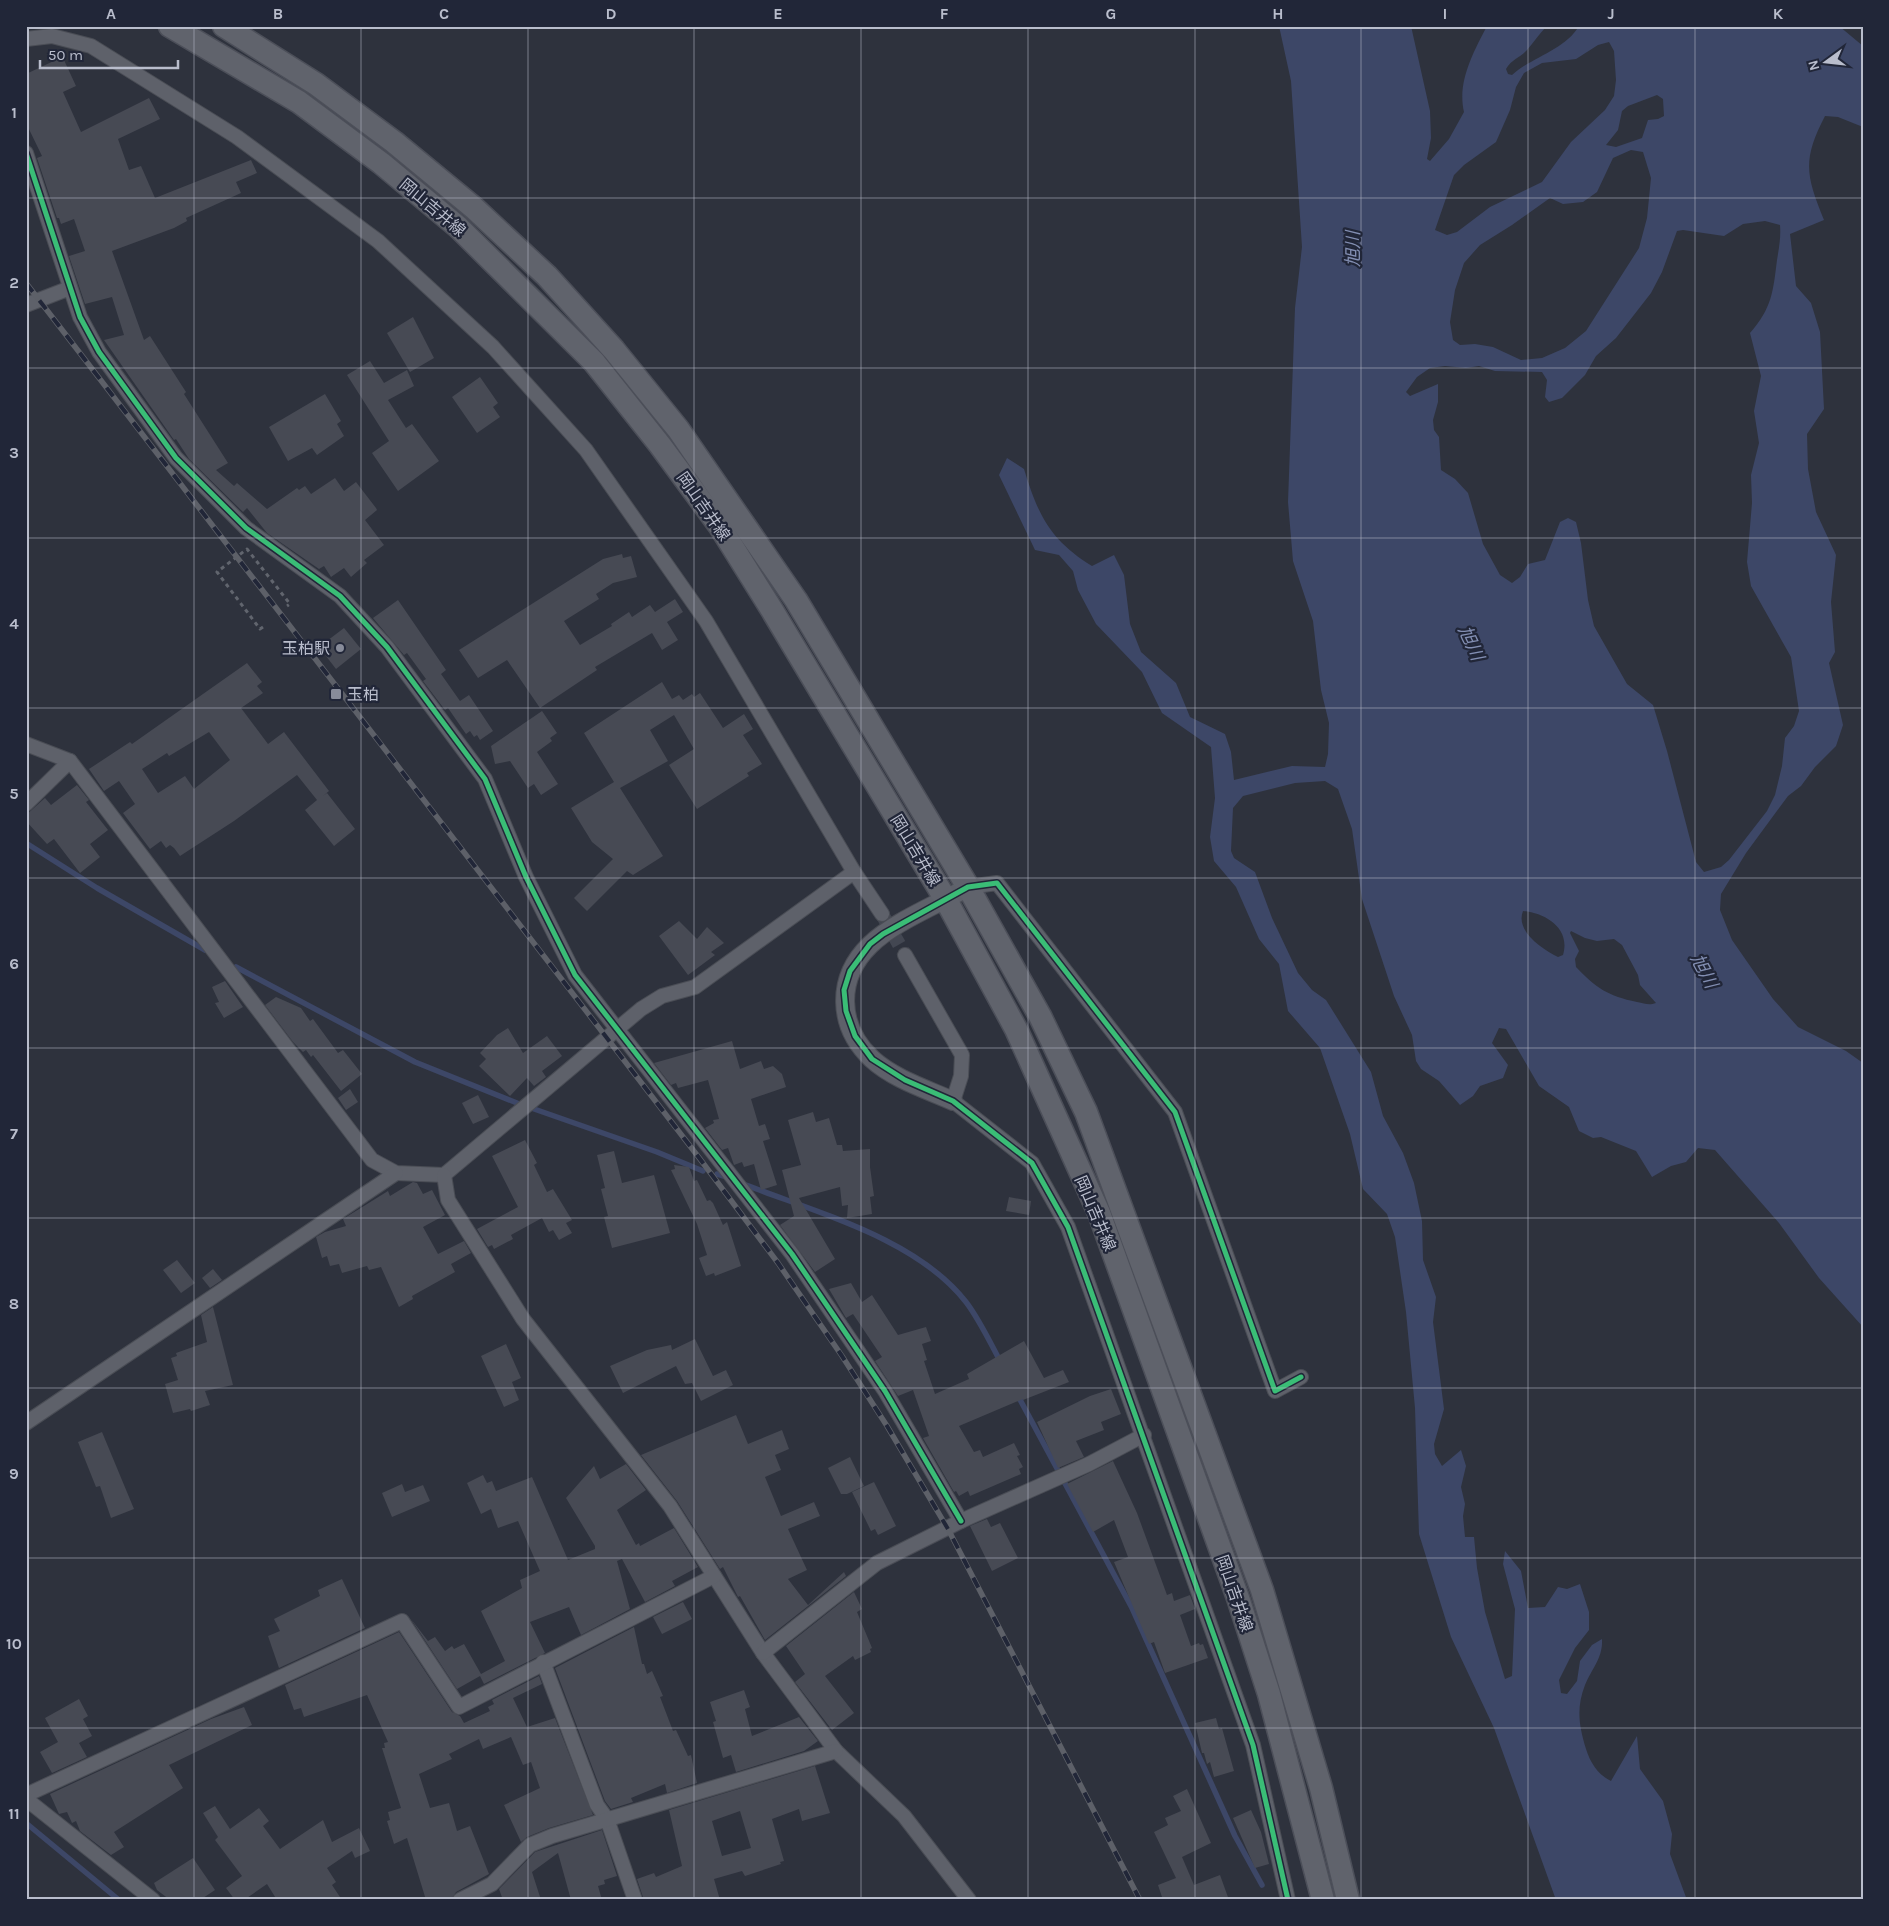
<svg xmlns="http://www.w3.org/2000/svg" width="1889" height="1926" font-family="Karla,'Noto Sans JP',sans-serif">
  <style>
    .water { fill: #3d4767; fill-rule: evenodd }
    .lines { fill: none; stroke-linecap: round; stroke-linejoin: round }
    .stream { stroke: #3d4767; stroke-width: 5.5 }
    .building { fill: #474a54; fill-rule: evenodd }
    .minor-tunnel { stroke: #434752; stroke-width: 14; stroke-dasharray: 14 7; stroke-linecap: butt }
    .minor-casing { stroke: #4a4d55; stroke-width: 16 }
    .tertiary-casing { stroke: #4a4d55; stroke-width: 20 }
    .primary-casing { stroke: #4c4f59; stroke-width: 25 }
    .path { stroke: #61656e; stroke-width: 3; stroke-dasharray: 4 4; stroke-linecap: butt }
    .minor { stroke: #5e616a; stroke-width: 14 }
    .tertiary { stroke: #5e616a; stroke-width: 18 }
    .primary { stroke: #60636c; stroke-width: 22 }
    .rail-casing { stroke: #5d6068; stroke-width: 5.5 }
    .rail { stroke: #212638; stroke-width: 4; stroke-dasharray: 11; stroke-linecap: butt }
    .cycleway-casing { stroke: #212638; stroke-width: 8 }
    .cycleway { stroke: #3abd76; stroke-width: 5 }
    .grid { fill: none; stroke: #b9bdcc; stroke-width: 1; stroke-opacity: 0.55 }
    .poi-dot { fill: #888c9a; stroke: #212638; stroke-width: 2 }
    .labels { text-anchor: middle; stroke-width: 4.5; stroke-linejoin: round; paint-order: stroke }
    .street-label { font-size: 16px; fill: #b9bdcc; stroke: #212638 }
    .poi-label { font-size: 16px; fill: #b9bdcc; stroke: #212638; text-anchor: end }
    .water-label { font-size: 18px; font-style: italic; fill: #828eb2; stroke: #212638 }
    .neatline { fill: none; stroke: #b9bdcc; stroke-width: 2 }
    .grid-label { font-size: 16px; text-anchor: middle; font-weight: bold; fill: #b9bdcc }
  </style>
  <rect width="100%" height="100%" fill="#2e323d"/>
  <path class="water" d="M1279 26H1411L1430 111 1431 138 1427 159 1430 161 1449 139 1464 112C1457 82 1473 53 1487 26H1547C1539 34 1534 42 1527 50 1520 58 1512 59 1506 69L1508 74 1512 75C1532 57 1565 50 1579 26H1839L1863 46V127L1838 117 1825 116C1802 160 1806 176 1824 220L1790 234 1796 286 1811 303 1820 332 1824 409 1807 434 1808 469 1816 512 1836 555 1831 602 1835 652 1829 663 1843 725 1836 746 1815 767 1801 786 1788 796 1746 853 1721 894 1720 910 1732 940 1773 999 1798 1027 1846 1051 1863 1063V1327L1819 1278 1779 1223 1715 1150 1698 1148 1686 1162 1671 1166 1652 1177 1636 1151 1601 1137 1593 1138 1579 1131 1569 1107 1539 1086 1506 1029 1499 1028 1492 1043 1508 1065 1503 1078 1480 1086 1473 1096 1460 1105 1439 1081 1421 1069 1416 1061 1412 1035 1394 996 1362 899 1352 829 1338 789 1325 781 1295 783 1243 796 1233 808 1231 851 1234 858 1255 872 1272 918 1298 973 1312 990 1326 1000 1371 1072 1383 1116 1403 1153 1414 1183 1422 1221 1423 1260 1436 1297 1433 1322 1444 1409 1434 1444 1435 1454 1442 1466 1461 1450 1466 1466 1461 1487 1465 1504 1463 1516 1465 1537H1474L1477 1568 1485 1612 1505 1679 1512 1676 1515 1609 1503 1564 1505 1551 1521 1571 1528 1608 1545 1607 1558 1587 1567 1589 1580 1584 1589 1612V1630L1575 1648 1559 1680 1561 1693 1567 1694 1577 1681 1580 1661 1592 1645 1602 1639C1603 1658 1592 1668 1585 1685 1576 1708 1579 1726 1586 1749 1590 1762 1598 1775 1611 1781L1637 1736 1640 1769 1663 1801 1672 1834 1670 1854 1687 1900H1556L1494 1728 1451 1637 1419 1534 1415 1408 1406 1312 1395 1237 1387 1214 1363 1189 1350 1134 1320 1048 1288 1011 1279 964 1259 939 1236 887 1214 861 1210 837 1215 798 1211 747 1162 713 1142 672 1096 624 1078 590 1073 571 1059 555 1035 550 999 475 1007 458 1024 469C1038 515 1050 540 1092 566L1114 555 1124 575 1130 624 1141 652 1176 683 1190 717 1225 734 1231 752 1234 780 1292 766 1325 767 1328 754 1329 723 1321 690 1313 621 1293 561 1288 502 1295 308 1302 247 1291 81ZM1609 42 1614 51 1616 80 1614 96 1605 110 1571 142 1542 182 1490 207 1457 232 1447 235 1435 230 1454 175 1464 165 1496 142 1510 110 1516 87 1524 73 1542 63 1576 59 1598 45ZM1657 95 1663 99 1664 116 1658 119 1648 120 1642 138 1616 147 1606 145 1618 130 1622 111 1628 106ZM1631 150 1643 152 1651 178 1647 218 1639 248 1586 331 1565 348 1542 358 1521 360 1493 347 1475 344 1460 345 1453 340 1450 322 1455 290 1464 263 1480 245 1512 225 1550 198 1563 204 1583 202 1597 192 1613 158ZM1765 221 1780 225C1781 237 1779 248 1777 260 1773 292 1772 308 1750 333L1761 376 1754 411 1759 443 1751 475 1752 503 1747 562 1751 586 1791 657 1799 711 1794 726 1785 738 1782 766 1775 795 1767 811 1729 860 1721 867 1704 872 1696 862 1667 751 1653 705 1627 684 1594 626 1588 600 1581 543 1576 522 1568 518 1560 522 1545 560 1528 564 1520 577 1512 583 1500 575 1483 544 1468 493 1455 479 1441 470 1439 437 1434 430 1433 420 1438 402V384L1410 396 1406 392 1417 377 1430 368 1445 366 1466 368 1479 366 1495 371 1542 372 1547 380 1545 397 1549 402 1562 398 1585 375 1596 356 1616 338 1651 293 1662 272 1677 231 1683 230 1724 236 1743 224ZM1523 911C1545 913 1571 928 1563 955L1558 957C1542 949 1515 931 1523 911ZM1571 931 1585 938 1597 941 1614 939 1622 945 1638 975 1640 985 1656 1003C1648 1006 1645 1003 1637 1002 1608 996 1596 988 1576 967L1575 959 1579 951 1570 933Z"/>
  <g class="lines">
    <g class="stream">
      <polyline points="26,843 97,888 205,950"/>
      <polyline points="236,967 415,1062 517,1103 657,1152 703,1171"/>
      <polyline points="717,1174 727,1177"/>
      <path d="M746 1185C818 1213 917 1239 966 1302 979 1319 990 1342 1000 1361"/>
      <polyline points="1017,1394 1132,1608 1235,1836 1262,1885"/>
      <polyline points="26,1823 119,1900"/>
    </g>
  </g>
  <g class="building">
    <polygon points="58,59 59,62 64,60 76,86 63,92 81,132 149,98 160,119 118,139 129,170 141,166 155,198 251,160 257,173 236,182 241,193 186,218 187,221 174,228 112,251 144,340 150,336 186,392 184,394 228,463 216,470 234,486 237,483 267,509 297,488 299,490 305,486 311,494 335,478 344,491 356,482 376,508 377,510 365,520 384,545 364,560 367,563 351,577 344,568 331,577 324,566 319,569 267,533 247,508 243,512 189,459 176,439 174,440 104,340 124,335 112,297 85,304 69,256 85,251 74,219 61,224 59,218 57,218 37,158 42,156 26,123 26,74"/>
    <polygon points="413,317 434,358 410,372 387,333"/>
    <polygon points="370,361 384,383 407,370 414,386 388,400 406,428 412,424 439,461 398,491 372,453 389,441 347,375"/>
    <polygon points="480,377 498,403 493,407 500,417 477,433 452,397"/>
    <polygon points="325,394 341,421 337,424 344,436 317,455 312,448 288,461 269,427"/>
    <polygon points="622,554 623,558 631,556 637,577 613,583 596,594 599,599 564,621 580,645 612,626 611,624 629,612 632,617 650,605 655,612 675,599 683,612 667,622 678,640 662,650 652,633 595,667 597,670 540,708 507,660 478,678 459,650 603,559"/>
    <polygon points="398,600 446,670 441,674 460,701 469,695 493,731 480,740 477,735 474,737 470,731 466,734 448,708 445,710 423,681 426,679 407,653 404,655 373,618"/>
    <polygon points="344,628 361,649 336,669 319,647"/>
    <path d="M247 663 262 682 257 686 263 693 241 708 268 744 284 732 329 791 323 796 327 793 355 829 334 846 305 810 317 800 297 775 234 821 180 856 174 848 170 845 166 848 161 841 150 849 123 813 135 804 119 781 104 791 89 769 130 742 132 744ZM209 732 230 760 194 789 185 776 158 793 142 769 167 753 169 756Z"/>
    <polygon points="662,682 672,699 679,695 683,700 692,694 694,697 700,693 723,728 744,714 753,729 743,735 762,764 747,773 749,776 697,809 669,765 694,749 674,715 650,730 668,761 620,788 663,856 633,875 627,871 587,911 574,898 613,859 592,842 571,808 614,782 584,733"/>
    <polygon points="542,711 557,733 550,738 552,741 537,752 558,784 541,795 534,784 528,788 510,761 495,764 491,746"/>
    <polygon points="77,785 89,800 86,802 108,830 90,844 100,857 80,873 54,839 47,844 26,821 26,815 45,798 51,805"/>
    <polygon points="679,921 697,939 707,927 724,943 711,952 715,955 688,975 659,936"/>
    <polygon points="225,981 243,1007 224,1018 215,1003 219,1002 212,987"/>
    <polygon points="276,997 301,1008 310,1021 313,1019 338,1053 343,1050 362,1074 341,1091 313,1055 311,1057 306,1050 303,1052 293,1042 265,1005"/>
    <polygon points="508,1028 523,1053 547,1036 562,1056 542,1071 546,1077 534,1086 527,1078 510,1096 479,1066 486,1059 480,1053 497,1035"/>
    <polygon points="732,1041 740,1069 761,1061 764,1069 773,1066 782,1074 786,1087 751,1099 759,1126 765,1124 770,1139 763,1141 777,1185 761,1190 754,1164 744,1167 742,1162 734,1165 728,1148 722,1150 705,1128 714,1123 713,1120 719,1119 708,1080 678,1088 676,1083 671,1085 654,1063"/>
    <polygon points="350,1089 358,1102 346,1110 338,1098"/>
    <polygon points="478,1095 489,1117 473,1124 462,1103"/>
    <polygon points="813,1112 816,1122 829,1118 837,1145 842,1145 843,1151 870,1149 870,1167 874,1196 870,1197 872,1214 847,1218 848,1205 842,1206 840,1187 799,1198 835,1259 815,1272 780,1225 794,1216 782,1170 801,1165 788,1120"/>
    <polygon points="525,1140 537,1163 534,1165 547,1192 553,1189 572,1220 566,1223 572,1233 559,1240 553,1230 549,1232 542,1218 511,1235 513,1239 494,1249 492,1245 488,1247 477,1229 518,1207 492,1156"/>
    <polygon points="614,1151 622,1183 654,1175 670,1233 612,1248 604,1217 608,1216 601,1189 605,1188 597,1155"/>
    <polygon points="674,1165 689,1167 694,1181 697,1180 707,1201 710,1200 713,1203 723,1225 727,1222 741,1266 715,1276 714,1273 706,1276 699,1258 707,1255 697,1224 671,1170 675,1169"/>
    <polygon points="413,1182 417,1183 423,1194 432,1190 445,1215 423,1227 438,1254 464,1241 471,1253 451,1264 455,1272 412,1296 413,1299 399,1307 381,1267 369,1270 367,1266 342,1273 339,1264 330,1266 327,1256 322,1258 316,1237 325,1232 346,1226 343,1219 388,1191 390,1196"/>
    <polygon points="1009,1197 1031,1201 1029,1215 1006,1211"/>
    <polygon points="177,1260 195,1283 181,1293 163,1270"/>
    <polygon points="213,1269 222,1280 210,1288 202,1278"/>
    <polygon points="851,1283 862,1302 872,1295 898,1335 926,1327 931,1341 922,1344 927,1360 924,1361 935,1394 969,1379 967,1374 1024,1341 1044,1378 1063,1370 1069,1382 1023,1400 1023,1399 959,1426 974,1452 980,1450 983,1457 1014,1443 1020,1455 1017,1456 1023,1467 1019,1469 1021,1474 970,1496 968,1491 959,1496 956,1491 954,1492 923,1438 929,1436 913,1390 898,1396 875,1361 882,1357 853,1314 846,1318 829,1289"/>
    <polygon points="213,1307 233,1385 205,1391 210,1405 191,1411 190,1409 173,1413 165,1384 178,1380 171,1358 177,1356 176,1353 207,1342 201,1315"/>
    <polygon points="695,1339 713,1376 726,1370 733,1385 701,1401 692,1383 685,1384 676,1366 623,1393 610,1366 647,1350 671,1345 672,1350"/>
    <polygon points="506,1344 521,1378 512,1382 519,1400 504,1407 481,1356"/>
    <polygon points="1111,1389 1121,1414 1101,1422 1104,1430 1076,1441 1084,1457 1058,1468 1037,1422 1090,1396"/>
    <polygon points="736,1415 748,1444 782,1430 789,1449 775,1455 781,1470 765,1477 781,1516 814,1502 820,1516 788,1529 807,1570 788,1579 808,1605 844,1572 846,1576 765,1640 740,1596 738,1597 723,1567 720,1569 677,1501 641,1455"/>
    <polygon points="102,1432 134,1509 111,1518 100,1486 96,1487 78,1442"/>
    <polygon points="850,1457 864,1486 847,1494 841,1494 828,1468"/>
    <polygon points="1113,1461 1137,1513 1167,1595 1172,1593 1174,1601 1190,1595 1195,1609 1180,1615 1191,1646 1199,1643 1200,1645 1203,1644 1208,1658 1165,1673 1154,1642 1149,1644 1114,1562 1128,1557 1114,1520 1093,1532 1067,1484"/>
    <polygon points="626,1464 646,1490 617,1510 636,1545 639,1543 640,1546 674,1528 698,1567 672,1581 675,1586 645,1602 622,1559 617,1561 630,1609 581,1635 569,1607 530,1622 545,1653 484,1684 480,1676 457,1689 411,1619 428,1641 435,1637 445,1651 452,1646 454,1649 464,1644 481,1674 505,1661 481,1611 522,1588 520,1580 540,1571 518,1521 498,1528 491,1509 481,1514 467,1483 483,1475 487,1483 492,1481 496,1491 532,1477 568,1560 595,1549 595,1546 566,1498 594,1466 600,1479"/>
    <polygon points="874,1482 896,1526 878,1535 875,1529 871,1531 852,1492"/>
    <polygon points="402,1484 405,1492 423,1485 430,1501 392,1517 382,1493"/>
    <polygon points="987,1519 991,1527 1000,1523 1018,1558 992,1571 970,1526"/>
    <polygon points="342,1579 365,1628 279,1668 268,1636 280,1631 274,1619 320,1596 318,1590"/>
    <polygon points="854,1592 862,1609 857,1612 872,1648 870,1649 871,1652 855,1660 853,1656 825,1676 854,1713 832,1730 795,1682 805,1674 786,1646"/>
    <polygon points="683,1602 692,1619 662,1634 653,1617"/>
    <polygon points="634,1627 642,1664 644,1664 647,1674 652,1671 663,1696 660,1697 673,1731 676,1730 688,1756 691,1755 697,1783 667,1793 665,1784 631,1798 633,1802 611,1809 605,1801 555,1668"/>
    <polygon points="399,1632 452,1712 460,1716 464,1723 490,1711 488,1707 494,1704 492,1700 539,1676 542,1684 513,1698 527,1727 555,1718 593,1815 549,1828 527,1837 521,1842 504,1805 540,1788 531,1762 523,1765 511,1737 483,1749 479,1739 449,1754 452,1759 419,1774 430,1808 449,1803 457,1831 470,1826 489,1874 456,1892 451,1900 426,1900 407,1838 394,1844 387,1821 390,1820 388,1812 401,1808 382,1748 385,1748 384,1743 388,1742 367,1695 304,1717 301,1708 294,1710 285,1685"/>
    <polygon points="744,1690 750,1707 745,1709 752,1736 799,1717 818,1741 804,1751 736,1772 731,1755 723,1758 713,1722 716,1721 710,1702"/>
    <polygon points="79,1699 88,1716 83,1719 92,1736 79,1743 87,1757 52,1773 40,1752 58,1742 45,1718"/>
    <polygon points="244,1707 252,1725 169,1765 183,1788 114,1832 124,1847 111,1855 80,1831 76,1821 72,1823 67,1812 59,1814 50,1794 211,1719"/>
    <polygon points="1216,1718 1219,1729 1222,1728 1234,1771 1214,1777 1210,1762 1207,1764 1204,1753 1202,1753 1195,1723"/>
    <path d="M815 1766 830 1813 802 1821 799 1809 772 1819 784 1861 780 1862 781 1864 745 1876 742 1871 714 1879 720 1900H644L637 1879 654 1873 656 1877 682 1866 669 1810ZM740 1811 751 1848 722 1856 712 1821Z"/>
    <polygon points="1187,1789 1211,1843 1182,1857 1194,1885 1220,1875 1229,1900 1159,1900 1162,1897 1158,1885 1176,1878 1154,1832 1168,1825 1165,1818 1181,1811 1173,1796"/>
    <polygon points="215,1806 230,1829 259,1808 269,1821 263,1826 280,1849 323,1820 332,1842 359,1828 370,1851 355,1858 352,1851 327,1868 336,1882 332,1885 342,1900 277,1900 267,1884 244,1900 235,1900 226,1888 242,1876 215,1840 218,1837 203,1813"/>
    <polygon points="1251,1810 1261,1832 1269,1864 1255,1868 1233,1818"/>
    <polygon points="602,1830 617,1876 604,1880 605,1884 598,1886 602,1900 571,1900 558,1853 532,1872 541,1900 503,1900 499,1889 535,1852"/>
    <polygon points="193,1858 215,1890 200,1900 170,1900 157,1890 154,1883"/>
  </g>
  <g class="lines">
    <polyline class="minor-tunnel" points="882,914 905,955"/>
    <defs>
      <g id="minor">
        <polyline points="26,39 52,36 91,46 237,137 378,241 493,347 586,450 706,621 854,872 882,914"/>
        <polyline points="26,153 80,317 99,352 176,458 246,528 340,596 387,647 485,779 526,877 575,975 792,1254 885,1391 961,1521"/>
        <polyline points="26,305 70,288"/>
        <polyline points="26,744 70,761 372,1160 396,1173 444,1175 641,1009 662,996 695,987 854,872"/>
        <polyline points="26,804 70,761"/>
        <polyline points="968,887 997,883 1175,1112 1275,1391 1301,1377"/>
        <polyline points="905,955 962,1055 961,1076 953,1101 1032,1163 1068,1227 1253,1745 1288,1900"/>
        <polyline points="444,1175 448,1200 523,1319 670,1506 763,1653 836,1751 904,1816 969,1900"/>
        <polyline points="26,1423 396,1173"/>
        <polyline points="763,1653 877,1563 961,1521 1089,1464 1144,1435"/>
        <polyline points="543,1662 597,1805 607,1819 635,1900"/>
        <polyline points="26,1795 402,1621 459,1707 714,1576"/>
        <polyline points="26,1799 153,1900"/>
        <polyline points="460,1900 492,1884 530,1845 552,1836 836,1751"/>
      </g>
      <path id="tertiary" d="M953 1101C926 1089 894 1079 872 1059 837 1026 836 978 870 945 893 922 939 904 968 887"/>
      <g id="primary">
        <polyline points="170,26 299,102 381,163 458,227 594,362 660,445 719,525 772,610 946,900 1016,1029 1099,1213 1238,1598 1269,1694 1323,1900"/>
        <polyline points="224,26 316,84 394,142 474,208 547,276 614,350 678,429 796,600 968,887 1040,1016 1086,1112 1262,1590 1321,1788 1348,1900"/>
      </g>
    </defs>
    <use href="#minor" class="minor-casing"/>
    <use href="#tertiary" class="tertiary-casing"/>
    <use href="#primary" class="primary-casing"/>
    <polyline class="path" points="263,627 260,629 217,572 247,549 290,604 287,606"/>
    <use href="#minor" class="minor"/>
    <use href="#tertiary" class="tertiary"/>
    <use href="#primary" class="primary"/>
    <defs>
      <polyline id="rail" points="26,283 700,1159 778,1263 842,1356 887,1426 948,1529 1140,1900"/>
    </defs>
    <use href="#rail" class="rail-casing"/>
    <use href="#rail" class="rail"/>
    <defs>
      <g id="cycleway">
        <polyline points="26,153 80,317 99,352 176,458 246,528 340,596 387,647 485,779 526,877 575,975 792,1254 885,1391 961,1521"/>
        <polyline points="1288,1900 1253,1745 1068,1227 1032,1163 953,1101 905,1080 872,1059 855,1036 846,1011 844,990 850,971 870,944 883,934 968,887 997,883 1175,1112 1275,1391 1301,1377"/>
      </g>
    </defs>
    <use href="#cycleway" class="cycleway-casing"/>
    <use href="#cycleway" class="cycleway"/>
  </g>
  <path class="grid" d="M194 26V1900M361 26V1900M528 26V1900M694 26V1900M861 26V1900M1028 26V1900M1195 26V1900M1361 26V1900M1528 26V1900M1695 26V1900M26 198H1863M26 368H1863M26 538H1863M26 708H1863M26 878H1863M26 1048H1863M26 1218H1863M26 1388H1863M26 1558H1863M26 1728H1863"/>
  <g class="poi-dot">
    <circle cx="340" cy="648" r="5"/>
    <rect x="330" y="688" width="12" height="12" rx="2.5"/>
  </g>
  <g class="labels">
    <g class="street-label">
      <text transform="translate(433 207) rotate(40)" y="6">岡山吉井線</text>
      <text transform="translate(704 506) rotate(55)" y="6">岡山吉井線</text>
      <text transform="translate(916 850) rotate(59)" y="6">岡山吉井線</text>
      <text transform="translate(1096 1213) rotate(67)" y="6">岡山吉井線</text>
      <text transform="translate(1235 1593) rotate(71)" y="6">岡山吉井線</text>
    </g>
    <g class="poi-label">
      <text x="330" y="654">玉柏駅</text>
      <text x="347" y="700" text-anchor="start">玉柏</text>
    </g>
    <g class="water-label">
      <text transform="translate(1353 249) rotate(-90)" y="6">旭川</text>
      <text transform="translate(1471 643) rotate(65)" y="6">旭川</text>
      <text transform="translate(1704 971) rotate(62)" y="6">旭川</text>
    </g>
  </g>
  <rect width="1889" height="1926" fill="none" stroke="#212638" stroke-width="55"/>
  <g transform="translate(1826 62) rotate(255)" stroke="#212638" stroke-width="4" paint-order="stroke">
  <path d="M0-4L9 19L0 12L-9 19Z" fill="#b9bdcc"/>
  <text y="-8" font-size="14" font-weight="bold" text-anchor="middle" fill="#b9bdcc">N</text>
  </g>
  <path d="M40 60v8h138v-8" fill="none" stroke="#b9bdcc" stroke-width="2.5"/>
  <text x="48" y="60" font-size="15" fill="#b9bdcc" stroke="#212638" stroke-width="4" paint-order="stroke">50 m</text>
  <rect x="28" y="28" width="1834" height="1870" class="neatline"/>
  <g class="grid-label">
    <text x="111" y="19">A</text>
    <text x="278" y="19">B</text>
    <text x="444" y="19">C</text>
    <text x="611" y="19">D</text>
    <text x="778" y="19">E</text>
    <text x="944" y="19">F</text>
    <text x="1111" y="19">G</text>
    <text x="1278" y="19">H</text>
    <text x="1445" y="19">I</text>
    <text x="1611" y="19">J</text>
    <text x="1778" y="19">K</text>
    <text x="14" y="118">1</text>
    <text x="14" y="288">2</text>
    <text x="14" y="458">3</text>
    <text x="14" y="629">4</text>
    <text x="14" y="799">5</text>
    <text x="14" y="969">6</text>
    <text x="14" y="1139">7</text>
    <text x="14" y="1309">8</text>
    <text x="14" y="1479">9</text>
    <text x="14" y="1649">10</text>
    <text x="14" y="1819">11</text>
  </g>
</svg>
